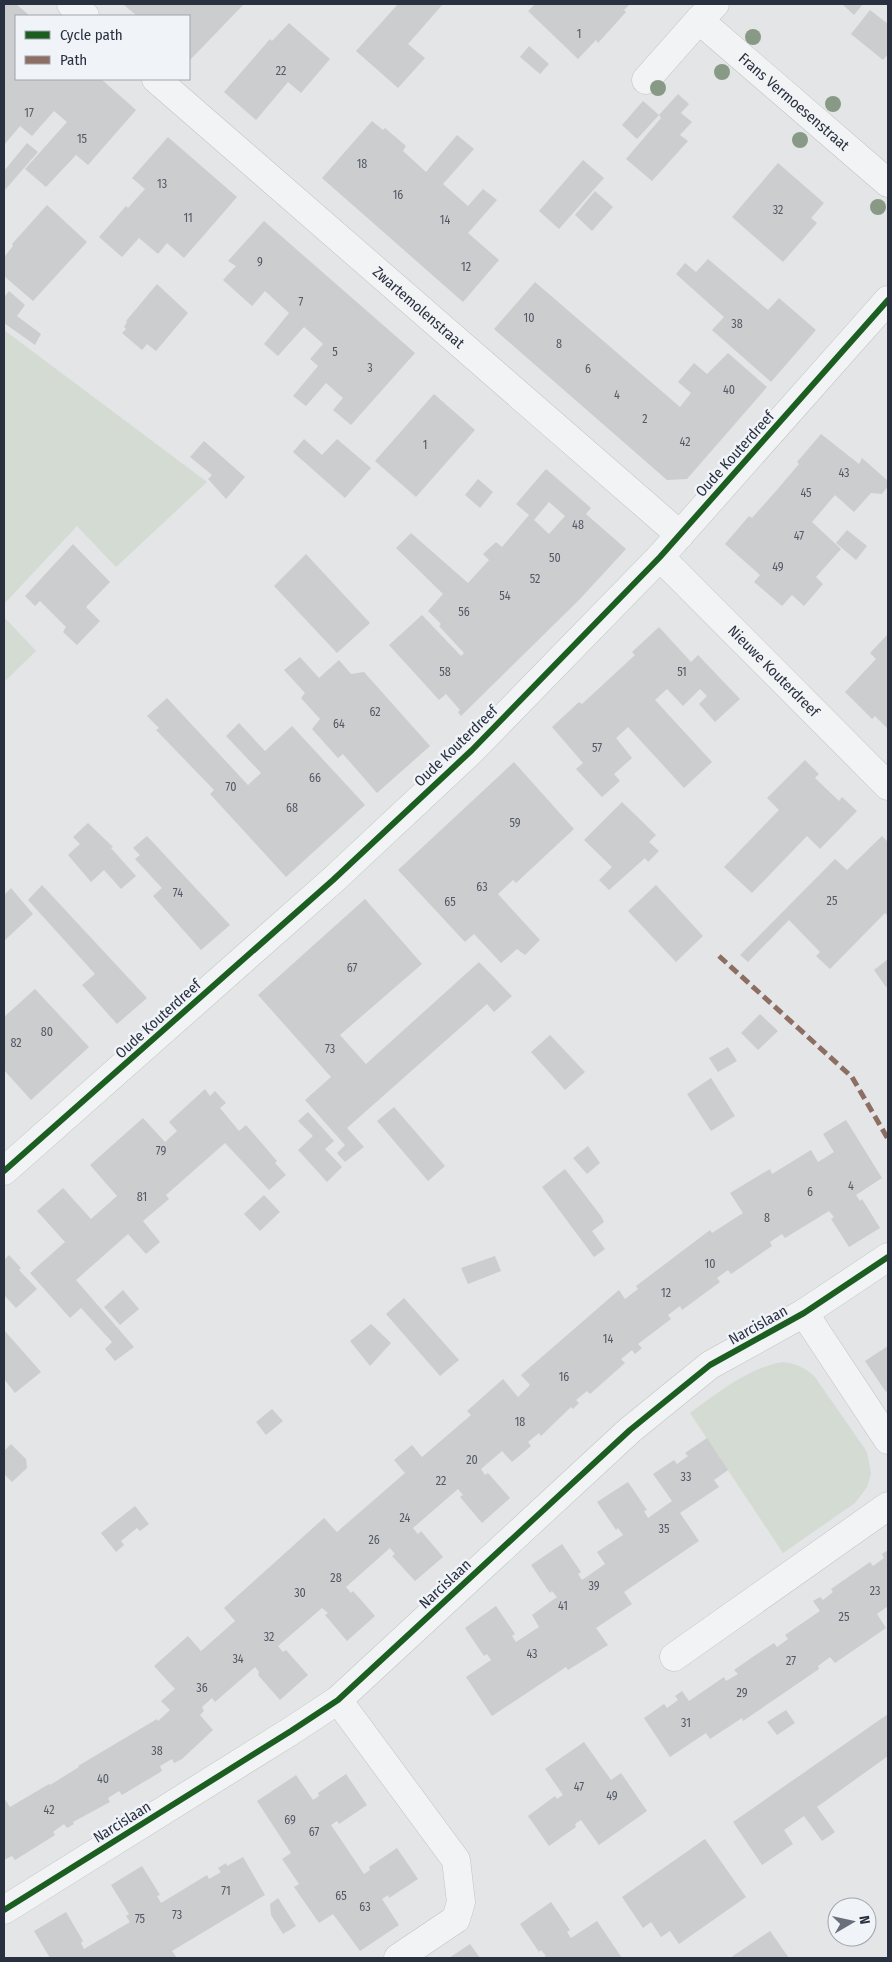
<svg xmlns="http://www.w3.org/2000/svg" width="892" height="1962" font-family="'Fira Sans Condensed',sans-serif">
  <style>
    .green { fill: #d3dbd3 }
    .building { fill: #cbcdcf; fill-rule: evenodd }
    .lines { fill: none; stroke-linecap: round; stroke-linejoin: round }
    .minor-casing { stroke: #c1c3c5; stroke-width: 29 }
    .minor { stroke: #f2f3f4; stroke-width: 28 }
    .quiet { stroke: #8d6e63; stroke-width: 5; stroke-dasharray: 10 5; stroke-linecap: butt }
    .cycleway-casing { stroke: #f0f3f7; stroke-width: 9 }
    .cycleway { stroke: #1b5e20; stroke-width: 6 }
    .tree { fill: #889a86 }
    .labels { text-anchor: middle; stroke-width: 5; stroke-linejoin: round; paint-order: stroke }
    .number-label { font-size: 12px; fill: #525965 }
    .street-label { font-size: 15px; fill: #293141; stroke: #f0f3f7 }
  </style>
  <rect width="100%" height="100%" fill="#e3e5e7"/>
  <g class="green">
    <polygon points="4,330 207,482 116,567 77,526 4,604"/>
    <polygon points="4,617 36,651 4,682"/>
    <path d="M783 1362C796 1364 805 1367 815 1377L867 1452 871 1474 867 1487 855 1503 783 1553 690 1413C717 1393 750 1367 783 1362Z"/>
  </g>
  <g class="building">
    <polygon points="4,4 16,4 30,16 16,16 16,79 101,79 136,110 88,165 76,155 46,187 25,169 67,122 54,111 32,136 20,126 4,145"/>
    <polygon points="123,4 244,4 189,61 189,16 137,16"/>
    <polygon points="398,4 443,4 408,44 425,58 398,88 356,51"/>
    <polygon points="535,4 630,4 624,10 626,12 598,43 596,40 578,59 528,11"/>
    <polygon points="842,4 863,4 854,15"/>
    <polygon points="870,10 888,24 888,54 883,60 851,34"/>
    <polygon points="289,23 330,59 301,93 288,82 256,120 224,92 270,39 272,41"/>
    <polygon points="529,46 549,64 540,74 520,57"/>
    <polygon points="678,94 689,104 681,113 692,122 680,135 688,141 652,181 626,159 661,118 659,115"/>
    <polygon points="643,101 659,115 637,139 622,125"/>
    <polygon points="372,121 383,130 385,128 406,146 403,151 426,172 457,135 474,149 443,184 468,206 483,189 497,200 468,233 499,260 463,302 322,178"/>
    <polygon points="168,137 237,197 184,258 167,243 158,254 139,238 122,257 99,237 126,206 128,208 145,189 132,178"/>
    <polygon points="27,143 38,152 4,191 4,171"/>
    <polygon points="583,160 604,178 559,229 539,211"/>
    <polygon points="778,163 824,203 811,218 817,223 783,262 732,217"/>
    <polygon points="595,191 613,207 592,231 575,215"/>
    <polygon points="47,205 87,242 33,301 4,276 4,257 13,246 12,244"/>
    <polygon points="264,221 415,353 351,425 333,410 343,398 326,383 306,406 293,396 318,366 310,359 323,344 304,327 278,356 264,344 289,313 265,291 252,306 223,280 236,266 228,261"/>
    <polygon points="708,259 768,310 779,298 816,330 771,382 712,330 724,317 676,274 685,263 696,272"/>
    <polygon points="535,282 680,407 691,393 678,382 694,363 707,374 728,353 767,387 687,479 667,480 494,329"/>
    <polygon points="157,284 188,313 156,351 147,344 142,350 122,333 126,329 124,327 127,322 126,321"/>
    <polygon points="9,291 25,305 17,316 41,334 35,345 4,323 4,297"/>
    <polygon points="434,394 475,430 416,497 375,461"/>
    <polygon points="821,434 859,464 862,458 888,481 888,486 882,494 871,493 854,512 835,495 812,522 841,549 816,577 823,584 804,606 792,595 782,606 754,582 760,575 725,544 749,516 752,518 776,491 799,464 797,462"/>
    <polygon points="304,439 322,455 337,439 371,468 345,498 293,452"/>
    <polygon points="204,441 245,477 226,499 208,479 212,475 190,457"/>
    <path d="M546 469 591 508 586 514 626 549 580 599 461 716 458 712 460 710 446 694 439 700 389 645 422 615 461 656 464 653 439 626 441 624 428 611 443 594 396 548 411 533 468 583 489 560 483 554 496 542 502 547 529 515 516 504ZM549 502 565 516 549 534 534 520Z"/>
    <polygon points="478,479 493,492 480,508 465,495"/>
    <polygon points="847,530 867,546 856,560 836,543"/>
    <polygon points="73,544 110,582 86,607 100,621 77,645 63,632 66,627 40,601 35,606 25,596"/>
    <polygon points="306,554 370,623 337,653 274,586"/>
    <polygon points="659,627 691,662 698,655 740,699 715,722 699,704 707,696 700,689 683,706 667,689 655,700 712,762 684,788 628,727 616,738 632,758 614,774 620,781 602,797 576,769 583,763 552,727 579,702 582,704 635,655 632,652"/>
    <polygon points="888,634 888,729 875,716 872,719 845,692 876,659 870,653"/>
    <polygon points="300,657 319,678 339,660 351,674 364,672 430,746 377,793 343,754 338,758 312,729 320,719 301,698 305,693 284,670"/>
    <polygon points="167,698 248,785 261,773 226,736 239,723 265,751 292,726 365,805 286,877 210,794 214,790 156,730 159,728 147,716"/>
    <polygon points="805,760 819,774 815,778 839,801 842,797 857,811 820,849 807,836 752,893 724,867 779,810 767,798"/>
    <polygon points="514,762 574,829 516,883 513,880 498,894 540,940 525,955 517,949 501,963 474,934 465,942 398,870"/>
    <polygon points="622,802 656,835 649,842 659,851 648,862 645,858 609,890 599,880 612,867 584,840"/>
    <polygon points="88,823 113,847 111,848 136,876 121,889 104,870 91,882 68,855 80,844 73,837"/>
    <polygon points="147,836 230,925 201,950 153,896 162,888 135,859 140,855 133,848"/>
    <polygon points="882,836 888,842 888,916 885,913 830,969 816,956 820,952 789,920 748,962 740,955 835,859 847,870"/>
    <polygon points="42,885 147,998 117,1024 82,985 95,974 28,900"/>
    <polygon points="656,885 703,936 676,962 628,911"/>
    <polygon points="11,888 33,914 4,941 4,895"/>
    <polygon points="365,899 422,964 340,1035 366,1064 479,962 512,996 494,1012 487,1004 347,1128 364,1147 345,1162 337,1153 345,1145 305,1100 331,1077 258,995"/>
    <polygon points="888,959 888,985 886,987 874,970"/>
    <polygon points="35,989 89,1047 31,1100 4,1070 4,1017"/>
    <polygon points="760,1014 778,1031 758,1050 741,1033"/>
    <polygon points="550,1035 585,1072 565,1090 531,1052"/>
    <polygon points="728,1047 737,1061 718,1072 709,1058"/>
    <polygon points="711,1078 735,1116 711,1131 687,1094"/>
    <polygon points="205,1089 210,1096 215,1091 226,1103 220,1108 239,1131 246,1125 277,1161 275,1163 286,1175 269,1190 225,1143 166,1195 169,1199 143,1221 160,1242 146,1254 128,1234 76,1280 134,1347 115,1361 105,1349 112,1342 81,1308 70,1318 30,1273 65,1242 37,1211 63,1188 91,1219 117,1196 90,1165 143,1118 165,1142 177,1131 169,1122"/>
    <polygon points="394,1107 445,1166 428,1181 377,1121"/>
    <polygon points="308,1112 334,1141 325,1149 342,1167 327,1182 298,1150 313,1136 298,1121"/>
    <polygon points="846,1120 882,1178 856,1195 860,1201 862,1199 880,1228 849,1247 831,1219 834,1217 829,1211 785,1238 782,1234 770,1242 772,1246 731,1274 728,1270 717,1278 720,1282 682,1310 680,1306 668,1315 671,1319 638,1344 642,1348 635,1354 632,1350 621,1359 625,1363 590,1394 587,1391 576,1400 579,1403 573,1409 571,1407 541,1436 539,1433 528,1442 531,1446 512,1462 502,1451 481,1469 485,1475 488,1473 510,1498 482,1523 460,1497 463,1495 458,1489 413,1528 418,1534 421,1531 443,1557 415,1581 392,1556 395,1554 390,1548 346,1587 351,1593 353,1591 375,1616 347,1641 325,1615 328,1613 322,1608 278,1646 283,1652 286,1650 308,1675 280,1700 258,1675 259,1672 255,1667 215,1702 212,1698 202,1707 204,1711 200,1715 213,1730 182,1759 174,1763 172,1759 160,1766 162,1771 122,1795 119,1791 108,1798 110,1802 73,1822 74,1824 67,1828 64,1824 53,1832 55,1835 15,1860 12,1856 4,1860 4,1798 10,1807 49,1784 50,1785 79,1767 78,1766 157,1719 158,1721 170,1710 161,1701 175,1689 154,1666 188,1636 201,1651 235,1621 224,1608 324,1518 337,1532 405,1473 394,1460 412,1445 422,1457 471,1415 467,1411 503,1379 518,1397 530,1385 521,1375 619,1290 625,1299 638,1289 636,1286 710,1230 712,1233 743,1213 730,1193 770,1169 772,1174 811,1150 818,1162 834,1152 823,1134"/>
    <polygon points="588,1146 600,1163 587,1174 573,1158"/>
    <polygon points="565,1169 601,1216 604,1222 592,1231 605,1249 594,1257 542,1187"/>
    <polygon points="264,1195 280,1212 260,1231 244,1214"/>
    <polygon points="9,1255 21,1268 19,1270 37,1289 16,1308 4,1295 4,1257 5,1259"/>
    <polygon points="495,1256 501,1271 468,1284 461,1268"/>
    <polygon points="123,1290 139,1309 120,1325 104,1307"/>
    <polygon points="404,1298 459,1360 440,1376 386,1314"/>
    <polygon points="371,1324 391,1343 370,1366 350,1341"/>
    <polygon points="4,1330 41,1372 15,1393 4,1379"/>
    <polygon points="888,1346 888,1390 886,1392 865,1361"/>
    <polygon points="272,1409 283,1421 266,1435 256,1422"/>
    <polygon points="707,1438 728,1470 714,1480 719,1487 680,1513 699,1541 624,1592 632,1604 596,1628 608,1645 568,1670 566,1667 492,1716 466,1677 491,1660 487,1654 484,1656 465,1628 496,1606 515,1634 512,1636 516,1642 539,1627 532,1615 557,1597 552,1591 550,1593 531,1565 562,1544 581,1572 578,1574 582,1580 605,1564 597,1552 623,1535 618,1528 616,1530 597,1502 628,1482 647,1510 644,1511 648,1518 672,1501 653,1474 674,1460 677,1464 688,1456 685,1453"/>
    <polygon points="11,1444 26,1459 27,1468 12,1482 4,1474 4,1451"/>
    <polygon points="135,1506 149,1524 140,1531 137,1528 121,1541 124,1545 116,1552 101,1533"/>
    <polygon points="888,1550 888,1606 877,1614 886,1628 835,1663 830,1657 818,1666 819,1669 743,1721 742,1718 710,1739 706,1733 670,1757 644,1718 664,1704 667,1708 678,1700 675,1696 682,1691 689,1701 724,1677 726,1681 738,1674 734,1670 754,1656 774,1643 777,1647 788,1639 785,1635 820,1611 813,1601 820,1597 823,1600 833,1592 831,1589 870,1562 873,1566 884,1558 882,1554"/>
    <polygon points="786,1710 795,1723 777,1735 767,1722"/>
    <polygon points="888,1714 888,1756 817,1807 835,1832 822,1841 804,1816 784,1830 793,1844 762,1865 733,1822"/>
    <polygon points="584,1742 611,1780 621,1773 647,1811 599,1845 581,1820 575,1824 576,1827 549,1846 528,1816 555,1796 557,1799 563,1795 545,1769"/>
    <polygon points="346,1774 367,1805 339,1824 337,1821 331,1825 364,1874 370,1870 369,1867 397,1848 418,1879 389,1898 388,1895 382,1899 399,1925 360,1951 333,1914 319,1923 294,1887 299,1884 282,1859 291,1853 257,1801 296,1775 313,1800 319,1796 318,1793"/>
    <polygon points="705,1839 746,1897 679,1944 670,1931 661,1937 651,1922 643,1928 622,1897"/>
    <polygon points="243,1857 265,1895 172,1951 177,1958 50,1958 34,1931 66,1912 83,1941 81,1943 84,1949 130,1922 126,1916 129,1914 111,1885 142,1866 160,1895 157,1896 161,1903 207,1875 209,1879 221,1872 218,1868 226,1863 227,1866"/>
    <polygon points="278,1898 296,1926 283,1934 271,1915 270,1904"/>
    <polygon points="551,1902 570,1930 567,1932 571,1938 597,1921 622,1958 542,1958 546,1956 541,1950 539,1952 520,1924"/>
    <polygon points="770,1931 789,1958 730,1958"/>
    <polygon points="470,1944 480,1958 449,1958"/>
  </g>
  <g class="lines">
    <defs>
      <g id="minor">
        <polyline points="71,4 85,16"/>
        <path id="s1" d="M715 4 699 20 888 183"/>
        <path id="s2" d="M156 79 680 535"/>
        <polyline points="646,80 699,20"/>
        <path id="s3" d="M660 557 888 786"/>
        <polyline points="4,1171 333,880 472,750 660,557 888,300"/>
        <polyline points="804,1313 888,1440"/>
        <polyline points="674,1657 888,1506"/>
        <polyline points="338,1700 456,1860 461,1902 456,1919 398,1958"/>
        <polyline points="4,1910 291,1731 338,1700 630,1430 710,1365 804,1313 888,1257"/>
      </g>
    </defs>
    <use href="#minor" class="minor-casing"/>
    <use href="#minor" class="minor"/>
    <polyline class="quiet" points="719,956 852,1077 888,1139"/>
    <defs>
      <g id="cycleway">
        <polyline points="4,1171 333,880 472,750 660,557 888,300"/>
        <polyline points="4,1910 291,1731 338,1700 630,1430 710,1365 804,1313 888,1257"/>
      </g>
    </defs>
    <use href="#cycleway" class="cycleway-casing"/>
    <use href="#cycleway" class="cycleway"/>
  </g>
  <g class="tree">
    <circle cx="753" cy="37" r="8"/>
    <circle cx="722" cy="72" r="8"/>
    <circle cx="658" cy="88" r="8"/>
    <circle cx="833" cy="104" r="8"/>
    <circle cx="800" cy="140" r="8"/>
    <circle cx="878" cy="207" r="8"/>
  </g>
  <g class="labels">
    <g class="number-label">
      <text x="579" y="38">1</text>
      <text x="281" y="75">22</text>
      <text x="29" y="117">17</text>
      <text x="82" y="143">15</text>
      <text x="362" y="168">18</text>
      <text x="162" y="188">13</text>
      <text x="398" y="199">16</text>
      <text x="778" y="214">32</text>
      <text x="188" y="222">11</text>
      <text x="445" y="224">14</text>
      <text x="260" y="266">9</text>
      <text x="466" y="271">12</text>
      <text x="301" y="306">7</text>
      <text x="529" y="322">10</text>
      <text x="737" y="328">38</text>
      <text x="559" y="348">8</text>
      <text x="335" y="356">5</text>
      <text x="370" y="372">3</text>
      <text x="588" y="373">6</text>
      <text x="729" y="394">40</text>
      <text x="617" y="399">4</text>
      <text x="645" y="423">2</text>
      <text x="685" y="446">42</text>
      <text x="425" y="449">1</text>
      <text x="844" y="477">43</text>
      <text x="806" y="497">45</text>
      <text x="578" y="529">48</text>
      <text x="799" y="540">47</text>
      <text x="555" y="562">50</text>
      <text x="778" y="571">49</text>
      <text x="535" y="583">52</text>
      <text x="505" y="600">54</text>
      <text x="464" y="616">56</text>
      <text x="445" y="676">58</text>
      <text x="682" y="676">51</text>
      <text x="375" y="716">62</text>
      <text x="339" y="728">64</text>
      <text x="597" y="752">57</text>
      <text x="315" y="782">66</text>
      <text x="231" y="791">70</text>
      <text x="292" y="812">68</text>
      <text x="515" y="827">59</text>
      <text x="482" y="891">63</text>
      <text x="178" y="897">74</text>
      <text x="832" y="905">25</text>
      <text x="450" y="906">65</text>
      <text x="352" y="972">67</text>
      <text x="47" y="1036">80</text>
      <text x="16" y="1047">82</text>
      <text x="330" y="1053">73</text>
      <text x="161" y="1155">79</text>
      <text x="851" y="1190">4</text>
      <text x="810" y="1196">6</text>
      <text x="142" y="1201">81</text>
      <text x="767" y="1222">8</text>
      <text x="710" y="1268">10</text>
      <text x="666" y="1297">12</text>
      <text x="608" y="1343">14</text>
      <text x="564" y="1381">16</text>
      <text x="520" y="1426">18</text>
      <text x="472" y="1464">20</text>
      <text x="686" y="1481">33</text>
      <text x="441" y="1485">22</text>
      <text x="405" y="1522">24</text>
      <text x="664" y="1533">35</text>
      <text x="374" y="1544">26</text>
      <text x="336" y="1582">28</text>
      <text x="594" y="1590">39</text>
      <text x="875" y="1595">23</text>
      <text x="300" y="1597">30</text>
      <text x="563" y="1610">41</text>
      <text x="844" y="1621">25</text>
      <text x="269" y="1641">32</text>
      <text x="532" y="1658">43</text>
      <text x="238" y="1663">34</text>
      <text x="791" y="1665">27</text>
      <text x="202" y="1692">36</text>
      <text x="742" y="1697">29</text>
      <text x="686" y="1727">31</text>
      <text x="157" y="1755">38</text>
      <text x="103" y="1783">40</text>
      <text x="579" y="1791">47</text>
      <text x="612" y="1800">49</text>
      <text x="49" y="1814">42</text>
      <text x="290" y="1824">69</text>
      <text x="314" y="1836">67</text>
      <text x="226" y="1895">71</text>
      <text x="341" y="1900">65</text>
      <text x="365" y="1911">63</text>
      <text x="177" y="1919">73</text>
      <text x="140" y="1923">75</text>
    </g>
    <g class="street-label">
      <text dy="5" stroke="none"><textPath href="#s1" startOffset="148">Frans Vermoesenstraat</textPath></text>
      <text dy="5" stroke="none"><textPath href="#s2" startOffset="348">Zwartemolenstraat</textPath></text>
      <text transform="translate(735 454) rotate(-48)" y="5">Oude Kouterdreef</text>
      <text dy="5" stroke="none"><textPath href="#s3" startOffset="161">Nieuwe Kouterdreef</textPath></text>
      <text transform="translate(456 746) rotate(-44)" y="5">Oude Kouterdreef</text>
      <text transform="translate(158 1019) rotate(-42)" y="5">Oude Kouterdreef</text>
      <text transform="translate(758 1325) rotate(-29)" y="5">Narcislaan</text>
      <text transform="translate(445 1584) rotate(-43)" y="5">Narcislaan</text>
      <text transform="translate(122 1822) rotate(-32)" y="5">Narcislaan</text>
    </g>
  </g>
  <rect width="892" height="1962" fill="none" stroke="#293141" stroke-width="10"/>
  <rect x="15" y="15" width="175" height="65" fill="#f0f3f7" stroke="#a0a5ae"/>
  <rect x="25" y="31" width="25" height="8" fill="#1b5e20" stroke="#a0a5ae"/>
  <text x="60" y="40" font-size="15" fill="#293141">Cycle path</text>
  <rect x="25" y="56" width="25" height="8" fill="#8d6e63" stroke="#a0a5ae"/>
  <text x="60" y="65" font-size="15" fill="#293141">Path</text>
  <g transform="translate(852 1922) rotate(81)"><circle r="24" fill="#f0f3f7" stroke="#a0a5ae"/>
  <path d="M0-4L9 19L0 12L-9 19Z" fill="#6a707b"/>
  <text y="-8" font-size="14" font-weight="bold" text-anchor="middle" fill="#293141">N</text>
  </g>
</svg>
